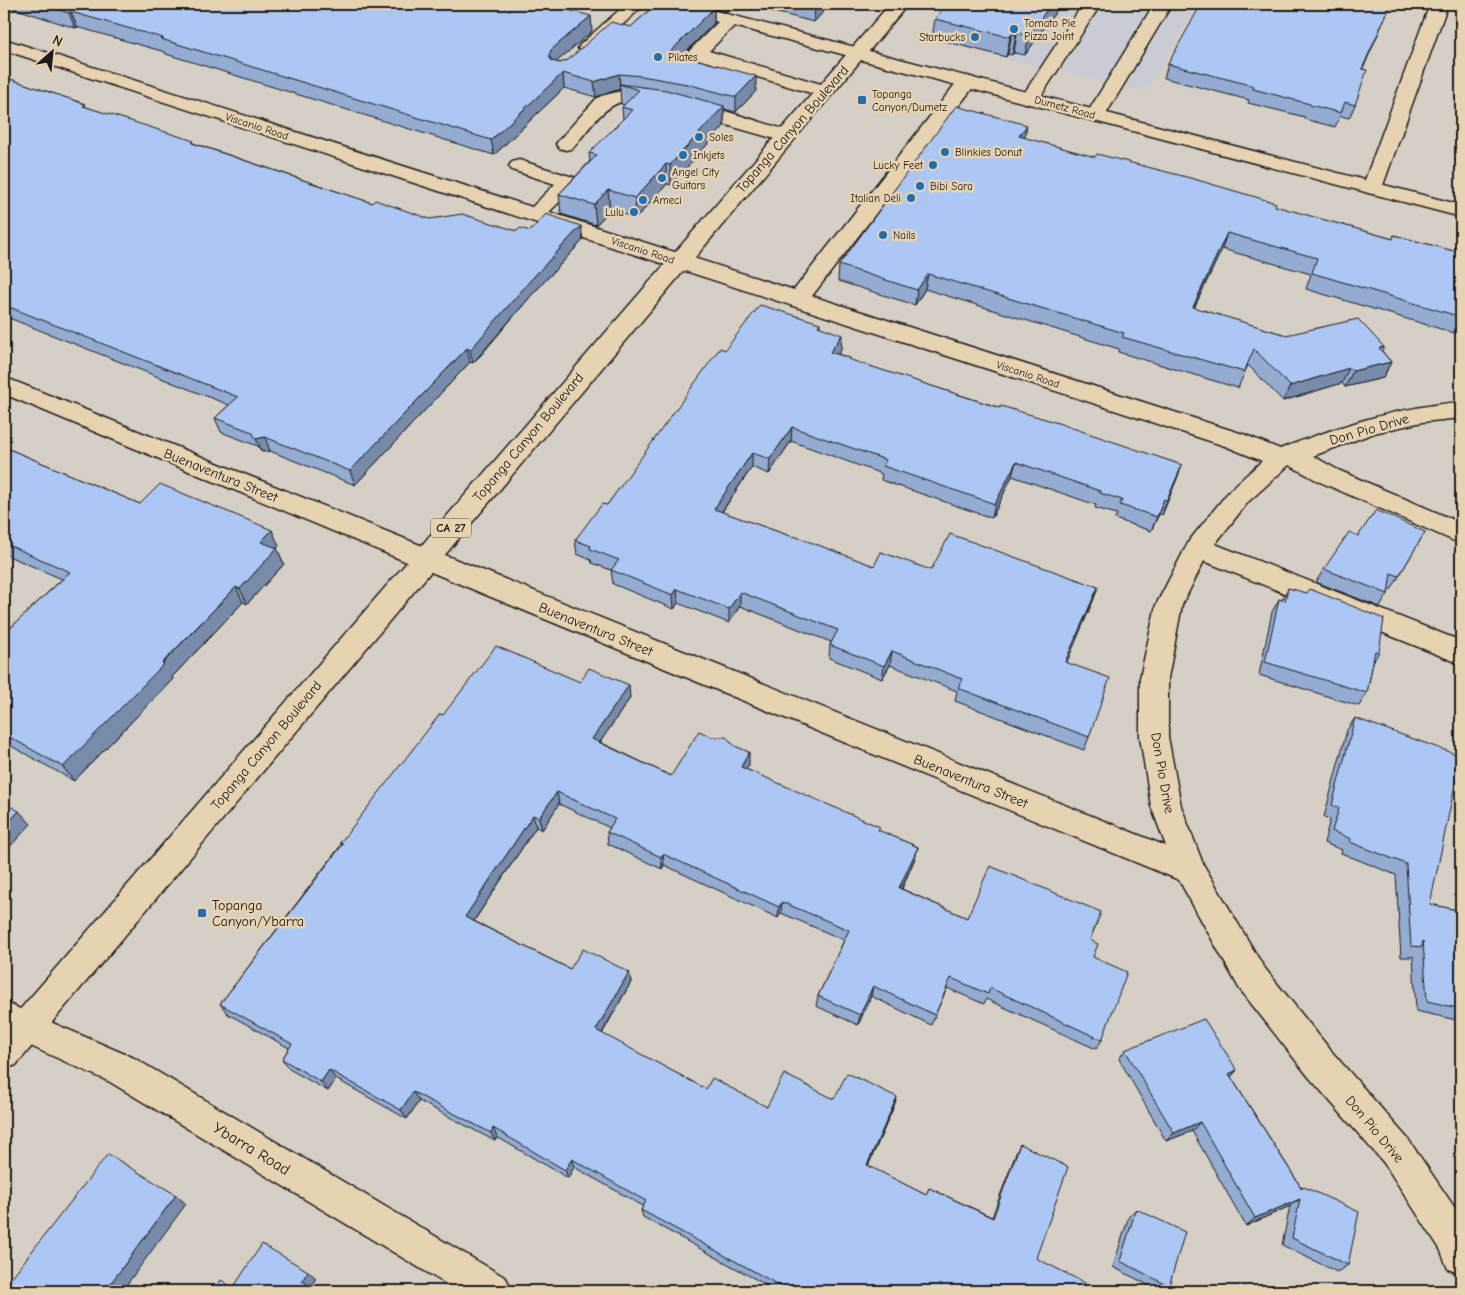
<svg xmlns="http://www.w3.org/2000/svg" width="1465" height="1295" font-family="'Comic Neue',sans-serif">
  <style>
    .built { fill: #c9cdd3 }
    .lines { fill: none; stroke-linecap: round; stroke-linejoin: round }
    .minor-casing { stroke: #1c1c1c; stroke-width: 3 }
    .major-casing { stroke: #1c1c1c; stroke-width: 3 }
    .minor { fill: #e7d3b1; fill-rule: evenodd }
    .major { fill: #e7d3b1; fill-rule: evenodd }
    .wall { fill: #94abd2; stroke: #1c1c1c }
    .shaded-wall { fill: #788bab; stroke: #1c1c1c }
    .building { fill: #acc7f4; stroke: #1c1c1c }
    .poi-dot { fill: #1f6fb2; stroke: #e7d3b1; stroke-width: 2 }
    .labels { text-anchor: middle; stroke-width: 5; stroke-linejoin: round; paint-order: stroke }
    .far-poi-label { font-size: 11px; fill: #1c1c1c; stroke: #e7d3b1; text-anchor: start }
    .far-street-label { font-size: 11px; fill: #1c1c1c; stroke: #e7d3b1 }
    .shield { fill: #e7d3b1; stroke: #595349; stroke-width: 1 }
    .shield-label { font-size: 12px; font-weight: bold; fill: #1c1c1c }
    .street-label { font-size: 14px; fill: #1c1c1c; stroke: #e7d3b1 }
    .poi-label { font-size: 14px; fill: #1c1c1c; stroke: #e7d3b1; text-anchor: start }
    .near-street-label { font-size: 16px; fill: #1c1c1c; stroke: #e7d3b1 }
  </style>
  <rect width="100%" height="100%" fill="#d5cfc5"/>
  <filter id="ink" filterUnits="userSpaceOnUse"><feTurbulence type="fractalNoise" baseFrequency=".02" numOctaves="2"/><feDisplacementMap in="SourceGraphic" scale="10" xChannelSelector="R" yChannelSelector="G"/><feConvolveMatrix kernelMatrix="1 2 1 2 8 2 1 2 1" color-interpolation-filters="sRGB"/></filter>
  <g filter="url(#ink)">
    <polygon class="built" points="957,4 1197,4 1146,93 930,39"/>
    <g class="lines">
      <defs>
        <g id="minor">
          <polygon points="626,4 645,4 593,52 587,53 581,52 578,48 581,44"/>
          <polygon points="659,4 688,4 863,49 866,53 863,57 857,58 734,26 709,51 831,87 833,91 831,95 824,97 691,57 688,53 691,49 718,22 662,8"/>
          <polygon points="1083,4 1101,4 1037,102 1030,104 1023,102 1021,98"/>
          <polygon points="1154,4 1172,4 1103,119 1096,121 1089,119 1086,115"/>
          <polygon points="1430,4 1448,4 1382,188 1379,192 1372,194 1365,192 1362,188"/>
          <path d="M4 39 532 207 555 184 512 170 509 166 512 162 519 160 576 178 579 182 576 186 549 212 794 290 960 78 967 76 974 78 976 82 974 86 812 296 1243 434 1280 449C1339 426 1398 407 1461 402V418L1422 422 1374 433 1313 456 1338 470 1461 523V544L1320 482 1289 465 1248 502 1215 544 1461 641V664L1204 561 1182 605 1168 678V737L1181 806 1203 864 1263 966 1332 1052 1408 1139 1461 1217V1274L1448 1269 1440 1249 1384 1163 1308 1076 1239 988 1179 880 491 597 4 394V377L1166 846 1151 806 1140 737V678L1156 605 1189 541 1230 490 1262 461 1225 446 4 50Z"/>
          <path d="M621 91C680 94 737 115 793 132L796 136 793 140 786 142 667 108 621 102C601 108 586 133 573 148L566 150 559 148 556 144 559 140 596 99 601 96Z"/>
          <polygon points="4,1002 134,1058 506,1278 512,1291 458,1291 110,1082 4,1034"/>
        </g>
        <polygon id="major" points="890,4 908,4 869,51 1461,205 1461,217 861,60 16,1065 4,1069 4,1028"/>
      </defs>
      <use href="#minor" class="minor-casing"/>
      <use href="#major" class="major-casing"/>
      <use href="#minor" class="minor"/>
      <use href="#major" class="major"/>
    </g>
    <g class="wall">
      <polygon points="4,4 561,4 561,8 592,31 556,62 560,63 568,60 631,27 656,4 735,4 726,12 714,9 714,23 682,56 756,91 736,112 724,109 724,126 671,185 667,184 636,218 610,210 596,225 561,214 559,194 590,161 589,153 623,119 622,107 624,105 621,104 620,89 596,97 564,88 494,155 166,54 165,52 77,27 75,28 4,5"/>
      <polygon points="742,4 830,4 814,22"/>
      <polygon points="947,4 1061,4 1025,55 1014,53 1012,55 1008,54 1006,57 932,38 935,19"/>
      <polygon points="1391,4 1363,69 1355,105 1349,118 1340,116 1335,127 1304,119 1305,117 1248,103 1249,100 1164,78 1168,64 1214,10"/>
      <polygon points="4,77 85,104 86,107 196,144 372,203 430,219 517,231 530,231 583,240 530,297 482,354 473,363 470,362 355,485 270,451 262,452 258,446 221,432 215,418 229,405 4,316"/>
      <polygon points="1027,125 1024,138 1393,239 1394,235 1461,253 1461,335 1306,289 1311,274 1222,249 1194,308 1286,335 1384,347 1382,351 1391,362 1383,378 1345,387 1342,383 1283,401 1248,365 1238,388 1118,352 1119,349 925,289 915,305 838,281 839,265"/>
      <polygon points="1461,148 1461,160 1458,159"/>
      <polygon points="820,323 820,327 841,350 837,354 850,358 849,360 1182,465 1162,515 1159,514 1151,531 1115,519 1117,514 1095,508 1096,505 1012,476 992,518 881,480 882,474 791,441 769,474 752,467 722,512 874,566 931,570 1098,587 1093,601 1066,662 1089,737 1084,750 955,701 957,691 890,665 882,679 829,658 830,645 831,642 740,606 729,623 678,603 674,609 613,584 611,570 592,563 591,560 577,554 575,540 607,505 725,350"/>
      <polygon points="4,447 140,504 279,546 276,548 284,564 247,604 243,602 172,677 173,679 74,781 4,742 4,634 62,579 4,554"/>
      <polygon points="1425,532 1391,590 1389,589 1388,594 1380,607 1316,582 1324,569 1358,536"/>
      <polygon points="1288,588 1379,652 1373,662 1367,693 1359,706 1259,675 1272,612 1279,599 1282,600"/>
      <polygon points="580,682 630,698 600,742 671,776 749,765 746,769 879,831 918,847 915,858 902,889 967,918 1090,940 1093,957 1102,1040 1096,1049 986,999 984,1004 947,988 931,1025 871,996 858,1025 816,1006 818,996 844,940 781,913 778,918 664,865 662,869 608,844 607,832 610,828 559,804 542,830 536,827 474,921 570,969 629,972 631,982 602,1034 706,1089 767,1107 834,1099 894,1106 868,1166 926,1195 929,1188 992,1217 1016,1153 1020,1144 1036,1258 1083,1291 777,1291 643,1217 641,1210 643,1206 574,1167 568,1178 497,1137 495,1141 419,1101 407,1119 336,1079 328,1091 289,1069 282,1059 289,1048 228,1014 220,1004 341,845 340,843 443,715"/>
      <polygon points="1355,718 1430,904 1461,911 1461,1021 1416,1011 1413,956 1411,957 1401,957 1396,875 1341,853 1342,850 1324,843 1330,819 1324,817 1347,730"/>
      <polygon points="1125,1050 1237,1070 1231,1077 1301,1187 1302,1186 1348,1265 1337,1272 1282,1245 1290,1206 1246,1226 1192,1131 1166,1141 1119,1059"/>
      <polygon points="1136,1209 1169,1286 1163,1291 1160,1291 1113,1267 1129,1216"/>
    </g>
    <g class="shaded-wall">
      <polygon points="551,4 561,4 562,10 549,5"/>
      <polygon points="726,4 735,4 726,12"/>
      <polygon points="815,4 830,4 814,22"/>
      <polygon points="1051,4 1061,4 1025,55 1029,35"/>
      <polygon points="714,8 714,23 671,67 670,52"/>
      <polygon points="71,12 77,27 75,28 69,13"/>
      <polygon points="591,16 592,31 553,65 549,56 551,50"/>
      <polygon points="1017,33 1014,53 1012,55 1016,35"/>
      <polygon points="1012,34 1008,54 1006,57 1010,37"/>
      <polygon points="563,73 564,88 494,155 491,140"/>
      <polygon points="619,74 620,84 619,84 620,89 596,97 594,82"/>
      <polygon points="756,76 756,91 736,112 736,97"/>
      <polygon points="724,106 724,126 671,185 670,165"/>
      <polygon points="1027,125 1024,140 1019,136"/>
      <polygon points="666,164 667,184 636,218 635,198"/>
      <polygon points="608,190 610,210 596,225 594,205"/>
      <polygon points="581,226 583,240 530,297 473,363 470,350 528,283"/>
      <polygon points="1227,233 1222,249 1187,323 1193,307"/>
      <polygon points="928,274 925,289 915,305 917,290"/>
      <polygon points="842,335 841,350 829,367 830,352"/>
      <polygon points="467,348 470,362 355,485 350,471"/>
      <polygon points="1391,362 1383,378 1345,387 1353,371"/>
      <polygon points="1349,368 1342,383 1283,401 1290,386"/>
      <polygon points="792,427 791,441 769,474 770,459"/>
      <polygon points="265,437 270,451 262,452 256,439"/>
      <polygon points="752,453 752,467 714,523 714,509"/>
      <polygon points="1016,462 1012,476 992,518 995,504"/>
      <polygon points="1182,465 1177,479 1162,515 1167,500"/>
      <polygon points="1164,499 1159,514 1151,531 1157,517"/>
      <polygon points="272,530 279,546 268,557 261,542"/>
      <polygon points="277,548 284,564 247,604 240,589"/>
      <polygon points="236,587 243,602 172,677 173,679 74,781 63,767"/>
      <polygon points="1098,587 1093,601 1061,676 1065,662"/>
      <polygon points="677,589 678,603 674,609 673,595"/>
      <polygon points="740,592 740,606 729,623 729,609"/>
      <polygon points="892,651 890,665 882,679 884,666"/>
      <polygon points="629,685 630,698 594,751 592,739"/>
      <polygon points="749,752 749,765 740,779 741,767"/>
      <polygon points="557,792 559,804 542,830 539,818"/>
      <polygon points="19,811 31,824 4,853 4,827"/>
      <polygon points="533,815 536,827 469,928 465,917"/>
      <polygon points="918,847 915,858 897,899 899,888"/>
      <polygon points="663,854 664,865 662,869 661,857"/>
      <polygon points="782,902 781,913 778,918 779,907"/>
      <polygon points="629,972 631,982 598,1040 596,1030"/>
      <polygon points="873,986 871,996 858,1025 860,1015"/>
      <polygon points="329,1070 336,1079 328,1091 321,1082"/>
      <polygon points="1237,1070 1229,1079 1229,1074"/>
      <polygon points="413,1092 419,1101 407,1119 401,1110"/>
      <polygon points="897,1097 894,1106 865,1173 867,1165"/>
      <polygon points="1200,1122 1192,1131 1166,1141 1174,1133"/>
      <polygon points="493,1128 497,1137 495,1141 491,1133"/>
      <polygon points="572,1159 574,1167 568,1178 565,1170"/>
      <polygon points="176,1195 186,1204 122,1291 105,1291"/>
      <polygon points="1300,1199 1290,1206 1246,1226 1255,1218"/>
      <polygon points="308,1271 316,1278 310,1288 302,1281"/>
    </g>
    <g class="building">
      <polygon points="40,4 551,4 549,5 591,16 551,50 549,56 552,61 560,63 568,60 611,22 631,27 656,4 696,4 714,8 670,52 756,76 736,97 687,84 642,76 619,74 594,82 563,73 491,140 161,39 163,38 71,12 69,13"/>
      <polygon points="947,4 1051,4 1029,35 1017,33 1016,35 1012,34 1010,37 935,19"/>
      <polygon points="1217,4 1391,4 1362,69 1367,70 1355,105 1345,102 1341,113 1310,105 1310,104 1253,89 1254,86 1168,64 1200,6 1214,10"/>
      <polygon points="4,77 85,104 83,106 194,141 192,143 372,203 375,200 430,219 462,214 517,231 520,228 530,231 546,214 581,226 528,283 479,340 470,350 467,348 350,471 265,437 256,439 252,432 215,418 238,397 4,305"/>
      <polygon points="619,84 666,90 724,106 670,165 666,164 635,198 608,190 594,205 559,194 597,155 589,153 632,110 622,107 639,90"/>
      <polygon points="956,106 1027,125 1019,136 1095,157 1097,154 1194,179 1276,203 1275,206 1293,211 1393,239 1394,235 1461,253 1461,317 1312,273 1317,258 1227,233 1193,307 1286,335 1358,319 1384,347 1379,348 1391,362 1353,371 1349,368 1290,386 1254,349 1244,372 1122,337 1124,333 928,274 917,290 839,265"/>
      <polygon points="760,305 820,323 818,326 842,335 830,352 850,358 848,359 1000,408 1001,406 1052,421 1182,465 1167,500 1164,499 1157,517 1120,505 1122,500 1100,493 1100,491 1016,462 995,504 883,466 886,460 792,427 770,459 752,453 714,509 793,537 794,536 874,566 881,552 931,570 950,534 1098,587 1065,662 1110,678 1089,737 958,688 962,679 892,651 884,666 830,645 838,630 740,592 729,609 677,589 673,595 611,570 619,560 590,549 591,546 575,540 602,504 607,505 720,348 725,350"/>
      <polygon points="4,447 140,504 160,484 272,530 261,542 277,548 240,589 236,587 162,663 164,664 63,767 4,734 4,634 70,572 4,543"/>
      <polygon points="1376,510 1425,532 1399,576 1391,573 1388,594 1324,569 1349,532 1358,536"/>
      <polygon points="1288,588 1307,593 1310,589 1384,619 1379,652 1375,651 1367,693 1265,662 1279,599 1285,601"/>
      <polygon points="496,646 580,682 589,668 629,685 592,739 671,776 699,731 712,737 726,737 735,746 749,752 741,767 880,827 878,830 918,847 899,888 967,918 990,866 1101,912 1090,940 1098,944 1093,957 1127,972 1102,1040 990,988 988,994 951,978 935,1015 873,986 860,1015 818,996 849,930 782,902 779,907 663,854 661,857 607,832 615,819 557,792 539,818 533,815 465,917 570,969 583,949 629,972 596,1030 706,1089 712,1078 767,1107 784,1074 834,1099 847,1073 897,1097 867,1165 926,1195 929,1188 993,1218 1020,1144 1068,1167 1036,1258 1085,1283 1083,1291 790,1291 641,1210 646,1201 572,1159 565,1170 493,1128 491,1133 413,1092 401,1110 329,1070 321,1082 282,1059 292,1044 220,1004 343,844 340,843 440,714 443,715"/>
      <polygon points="1355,718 1461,756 1430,904 1461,911 1461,1009 1427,1001 1423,941 1422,947 1411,946 1406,864 1350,842 1351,839 1332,831 1339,808 1332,805"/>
      <polygon points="4,803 19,811 4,827"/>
      <polygon points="1204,1019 1237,1070 1229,1074 1302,1189 1302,1186 1359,1212 1348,1265 1292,1238 1300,1199 1255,1218 1200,1122 1174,1133 1125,1050"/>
      <polygon points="108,1154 176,1195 105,1291 4,1291 4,1287"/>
      <polygon points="1136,1209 1185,1232 1169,1286 1120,1261"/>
      <polygon points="262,1244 308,1271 302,1281 318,1291 214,1291 221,1280 233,1288"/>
    </g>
  </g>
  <g class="poi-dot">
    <circle cx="1014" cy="29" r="5"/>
    <circle cx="975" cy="37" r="5"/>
    <circle cx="658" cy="57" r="5"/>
    <rect x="857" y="95" width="10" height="10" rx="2.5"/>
    <circle cx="699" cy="137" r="5"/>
    <circle cx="945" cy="152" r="5"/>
    <circle cx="683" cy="155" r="5"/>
    <circle cx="933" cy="165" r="5"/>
    <circle cx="662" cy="178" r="5"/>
    <circle cx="920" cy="186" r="5"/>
    <circle cx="911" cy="198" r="5"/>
    <circle cx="643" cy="200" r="5"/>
    <circle cx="634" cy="212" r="5"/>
    <circle cx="883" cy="235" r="5"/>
    <rect x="197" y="908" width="10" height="10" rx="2.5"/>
  </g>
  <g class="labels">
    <g class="far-poi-label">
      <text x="1024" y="27">Tomato Pie<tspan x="1024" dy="13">Pizza Joint</tspan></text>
      <text x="965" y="41" text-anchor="end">Starbucks</text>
      <text x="668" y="61">Pilates</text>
      <text x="872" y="98">Topanga<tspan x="872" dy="13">Canyon/Dumetz</tspan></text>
      <text x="709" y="141">Soles</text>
      <text x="955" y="156">Blinkies Donut</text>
      <text x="693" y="159">Inkjets</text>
      <text x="923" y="169" text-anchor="end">Lucky Feet</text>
      <text x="672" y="176">Angel City<tspan x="672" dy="13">Guitars</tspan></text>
      <text x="930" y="190">Bibi Sara</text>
      <text x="901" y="202" text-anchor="end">Italian Deli</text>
      <text x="653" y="204">Ameci</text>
      <text x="624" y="216" text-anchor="end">Lulu</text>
      <text x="893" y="239">Nails</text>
    </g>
    <g class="far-street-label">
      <text transform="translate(1065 107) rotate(15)" y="4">Dumetz Road</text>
      <text transform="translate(257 126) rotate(18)" y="4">Viscanio Road</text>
      <text transform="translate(643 250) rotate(18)" y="4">Viscanio Road</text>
      <text transform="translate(1028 374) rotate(18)" y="4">Viscanio Road</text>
    </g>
    <rect class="shield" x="431" y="518.5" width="40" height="19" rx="4"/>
    <g class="shield-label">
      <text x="451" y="532">CA 27</text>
    </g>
    <g class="street-label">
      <text transform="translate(792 129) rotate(-49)" y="5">Topanga Canyon Boulevard</text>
      <text transform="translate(1369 429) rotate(-16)" y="5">Don Pio Drive</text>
      <text transform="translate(528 437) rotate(-50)" y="5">Topanga Canyon Boulevard</text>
      <text transform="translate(221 475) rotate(22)" y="5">Buenaventura Street</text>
      <text transform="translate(596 629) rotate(22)" y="5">Buenaventura Street</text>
      <text transform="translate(266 745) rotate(-50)" y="5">Topanga Canyon Boulevard</text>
      <text transform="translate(1163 773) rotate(80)" y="5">Don Pio Drive</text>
      <text transform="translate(971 781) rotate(22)" y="5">Buenaventura Street</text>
      <text transform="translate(1375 1129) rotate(50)" y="5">Don Pio Drive</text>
    </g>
    <g class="poi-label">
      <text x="212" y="910">Topanga<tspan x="212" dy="16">Canyon/Ybarra</tspan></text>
    </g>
    <g class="near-street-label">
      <text transform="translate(252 1148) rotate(31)" y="6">Ybarra Road</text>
    </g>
  </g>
  <rect width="1465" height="1295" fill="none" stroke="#e7d3b1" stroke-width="20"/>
  <rect x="10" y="10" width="1445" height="1275" fill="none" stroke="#1c1c1c" stroke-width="2" filter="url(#ink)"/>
  <g transform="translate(52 52) rotate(27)" stroke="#e7d3b1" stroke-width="4" paint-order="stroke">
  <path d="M0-4L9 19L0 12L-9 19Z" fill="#1c1c1c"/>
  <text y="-8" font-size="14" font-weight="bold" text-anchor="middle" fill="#1c1c1c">N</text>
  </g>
</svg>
